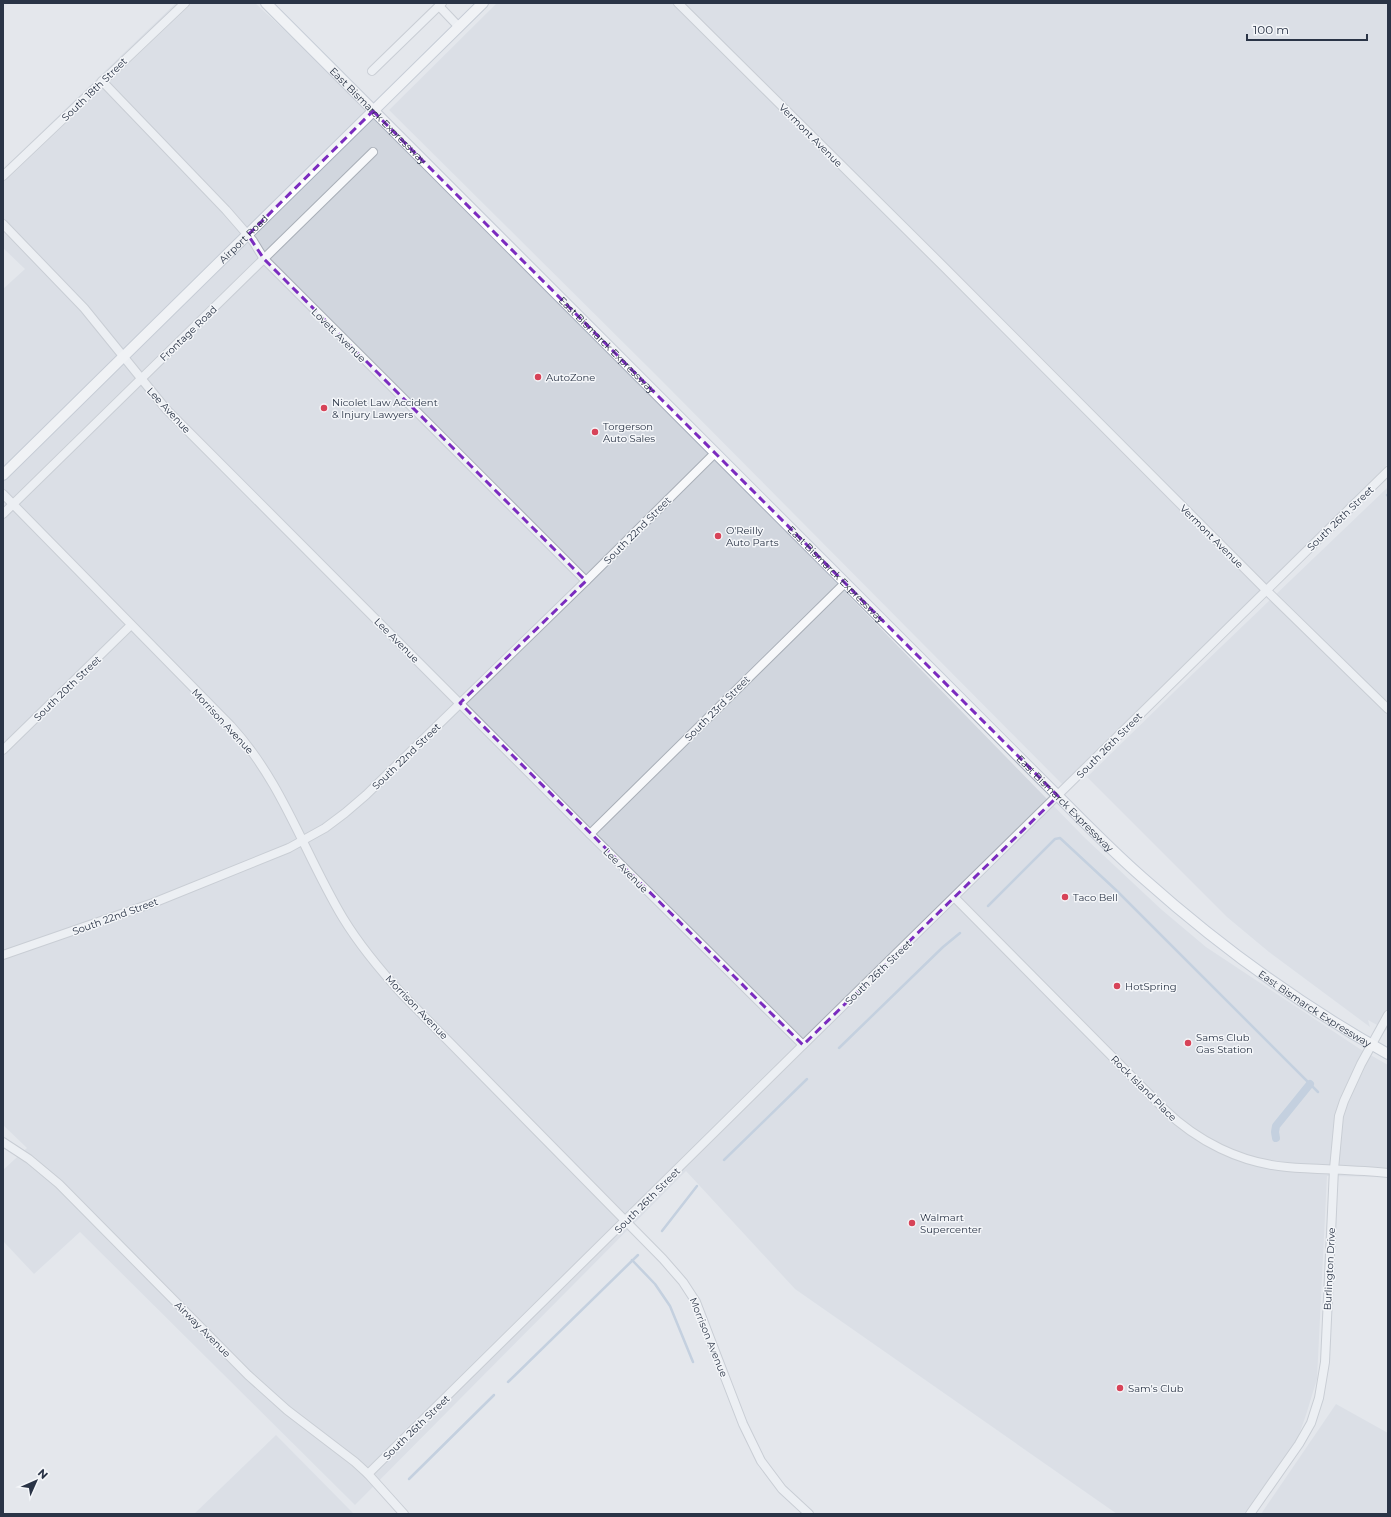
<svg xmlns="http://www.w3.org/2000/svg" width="1391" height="1517" font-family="Montserrat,sans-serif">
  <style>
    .built { fill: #d1d6de }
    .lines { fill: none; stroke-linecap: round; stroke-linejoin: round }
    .stream { stroke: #9db4ce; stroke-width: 2.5 }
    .canal { stroke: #9db4ce; stroke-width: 8 }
    .minor-casing { stroke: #a8aeb7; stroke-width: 10 }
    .major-casing { stroke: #a2abb9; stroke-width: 12 }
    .minor { stroke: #f7f8fa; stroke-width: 8 }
    .major { stroke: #fff; stroke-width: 10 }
    .marked { fill: none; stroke: #7b2cbf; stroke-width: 3; stroke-dasharray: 8 5; stroke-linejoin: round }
    .poi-dot { fill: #d74358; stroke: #f4f6f9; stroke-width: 1.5 }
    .labels { text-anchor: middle; stroke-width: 3; stroke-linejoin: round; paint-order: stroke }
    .street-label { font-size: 10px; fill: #2a3446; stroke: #f4f6f9 }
    .poi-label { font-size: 10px; fill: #2a3446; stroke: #f4f6f9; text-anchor: start }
  </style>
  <rect width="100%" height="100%" fill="#e4e7ec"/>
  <g class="built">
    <polygon points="176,3 255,3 291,36 776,521 1085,838 1162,910 1206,947 1360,1049 1388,1065 1388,1177 1327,1176 1317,1379 1306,1415 1296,1443 1244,1514 1117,1514 795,1289 686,1171 355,1505 80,1232 34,1274 3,1241 3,1170 27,1148 3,1125 3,289 25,269 3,248 3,169"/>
    <polygon points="497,3 1388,3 1388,464 1064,786 655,374 389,110"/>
    <polygon points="1388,487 1388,1031 1368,1020 1370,1027 1269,952 1227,917 1087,777 1175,691"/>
    <polygon points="1336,1404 1388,1433 1388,1514 1261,1514"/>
    <polygon points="276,1435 354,1514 194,1514"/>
  </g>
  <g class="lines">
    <g class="stream">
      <polyline points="1387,495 1388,496"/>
      <polyline points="988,906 1055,839 1060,838 1116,890 1318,1092"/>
      <polyline points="839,1048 943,947 960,933"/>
      <polyline points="724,1160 807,1079"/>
      <polyline points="662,1231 697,1186"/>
      <polyline points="632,1260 655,1284 670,1306 693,1362"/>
      <polyline points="508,1382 638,1255"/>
      <polyline points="409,1479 494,1395"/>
    </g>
    <polyline class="canal" points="1276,1138 1275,1132 1276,1126 1310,1084"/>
    <defs>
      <g id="minor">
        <polyline points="678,3 944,267 1266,590 1388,709"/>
        <polyline points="439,6 459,27"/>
        <polyline points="372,71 442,3"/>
        <polyline points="102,81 226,210 253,241 264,259 586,581"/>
        <polyline points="3,176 185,3"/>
        <polyline points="3,224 84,308 166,409 590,834 803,1045"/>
        <path d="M3 494 231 726C283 783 304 853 343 918 360 946 381 971 403 995L663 1259 683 1282 696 1302 743 1424 761 1461 782 1489 809 1514"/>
        <polyline points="3,514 373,152"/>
        <polyline points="3,750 131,625"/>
        <polyline points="590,834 845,583"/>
        <path d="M955 898 1164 1109C1197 1141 1240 1163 1287 1167 1320 1170 1354 1169 1388 1173"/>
        <polyline points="3,955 153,903 289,848 325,828 345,813 366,795 586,581 715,453"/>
        <polyline points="3,1142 29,1159 59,1184 248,1375 287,1410 355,1462 368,1474 404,1514"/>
        <polyline points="368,1474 803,1045 1388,471"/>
        <polyline points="1250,1514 1299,1444 1311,1423 1319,1398 1325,1362 1334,1169 1339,1116 1344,1101 1361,1064 1388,1015"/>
      </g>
      <g id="major">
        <path id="s1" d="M266 3 1058 796C1086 824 1113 852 1143 878 1218 945 1300 1005 1388 1054"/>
        <path id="s2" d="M3 475 483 3"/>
      </g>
    </defs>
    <use href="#minor" class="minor-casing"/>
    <use href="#major" class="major-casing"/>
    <use href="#minor" class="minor"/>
    <use href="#major" class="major"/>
  </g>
  <path d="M0 0H1391V1517H0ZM373 111 1058 796 803 1045 460 703 586 581 264 259 248 235Z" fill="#e4e7ec" fill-opacity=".55" fill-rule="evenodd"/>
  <path class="marked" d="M373 111 1058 796 803 1045 460 703 586 581 264 259 248 235Z"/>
  <g class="poi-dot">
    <circle cx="538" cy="377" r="4"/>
    <circle cx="324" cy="408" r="4"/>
    <circle cx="595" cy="432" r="4"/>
    <circle cx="718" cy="536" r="4"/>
    <circle cx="1065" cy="897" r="4"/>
    <circle cx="1117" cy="986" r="4"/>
    <circle cx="1188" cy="1043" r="4"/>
    <circle cx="912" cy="1223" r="4"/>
    <circle cx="1120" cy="1388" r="4"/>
  </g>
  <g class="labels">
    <g class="street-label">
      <text transform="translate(94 89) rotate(-44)" y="4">South 18th Street</text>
      <text dy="4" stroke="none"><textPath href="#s1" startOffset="159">East Bismarck Expressway</textPath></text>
      <text transform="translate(811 135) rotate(45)" y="4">Vermont Avenue</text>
      <text dy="4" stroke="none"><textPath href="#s2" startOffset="337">Airport Road</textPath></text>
      <text transform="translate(188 333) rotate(-44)" y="4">Frontage Road</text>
      <text transform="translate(339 335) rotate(45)" y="4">Lovett Avenue</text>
      <text dy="4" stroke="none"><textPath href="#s1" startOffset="483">East Bismarck Expressway</textPath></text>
      <text transform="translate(169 410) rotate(47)" y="4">Lee Avenue</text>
      <text transform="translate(1340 518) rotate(-44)" y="4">South 26th Street</text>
      <text transform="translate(637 530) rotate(-45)" y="4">South 22nd Street</text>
      <text transform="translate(1212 536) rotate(45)" y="4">Vermont Avenue</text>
      <text dy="4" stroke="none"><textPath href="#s1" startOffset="807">East Bismarck Expressway</textPath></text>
      <text transform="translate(397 640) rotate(45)" y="4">Lee Avenue</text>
      <text transform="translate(67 688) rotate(-44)" y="4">South 20th Street</text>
      <text transform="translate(717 708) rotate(-45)" y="4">South 23rd Street</text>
      <text transform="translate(223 721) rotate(47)" y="4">Morrison Avenue</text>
      <text transform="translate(1109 745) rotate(-45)" y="4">South 26th Street</text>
      <text transform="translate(406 756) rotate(-44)" y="4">South 22nd Street</text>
      <text dy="4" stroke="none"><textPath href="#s1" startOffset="1131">East Bismarck Expressway</textPath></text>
      <text transform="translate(626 870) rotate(45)" y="4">Lee Avenue</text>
      <text transform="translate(115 916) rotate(-20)" y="4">South 22nd Street</text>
      <text transform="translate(878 972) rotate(-44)" y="4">South 26th Street</text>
      <text transform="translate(417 1007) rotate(46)" y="4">Morrison Avenue</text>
      <text dy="4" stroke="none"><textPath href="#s1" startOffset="1455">East Bismarck Expressway</textPath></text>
      <text transform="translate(1144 1088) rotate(45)" y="4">Rock Island Place</text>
      <text transform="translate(647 1200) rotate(-45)" y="4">South 26th Street</text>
      <text transform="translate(1329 1269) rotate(-87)" y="4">Burlington Drive</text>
      <text transform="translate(203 1329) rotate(45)" y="4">Airway Avenue</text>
      <text transform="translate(709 1337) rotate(68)" y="4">Morrison Avenue</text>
      <text transform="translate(416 1427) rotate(-44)" y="4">South 26th Street</text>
    </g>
    <g class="poi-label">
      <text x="546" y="381">AutoZone</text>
      <text x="332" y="406">Nicolet Law Accident<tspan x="332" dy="12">&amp; Injury Lawyers</tspan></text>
      <text x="603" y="430">Torgerson<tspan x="603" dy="12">Auto Sales</tspan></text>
      <text x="726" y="534">O'Reilly<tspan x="726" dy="12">Auto Parts</tspan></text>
      <text x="1073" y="901">Taco Bell</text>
      <text x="1125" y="990">HotSpring</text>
      <text x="1196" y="1041">Sams Club<tspan x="1196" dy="12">Gas Station</tspan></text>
      <text x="920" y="1221">Walmart<tspan x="920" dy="12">Supercenter</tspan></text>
      <text x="1128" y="1392">Sam's Club</text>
    </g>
  </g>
  <rect width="1391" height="1517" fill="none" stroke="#2a3446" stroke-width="8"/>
  <g transform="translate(36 1481) rotate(45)" stroke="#f4f6f9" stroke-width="3" paint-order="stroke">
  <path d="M0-3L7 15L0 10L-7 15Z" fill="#2a3446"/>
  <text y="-6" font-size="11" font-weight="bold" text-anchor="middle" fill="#2a3446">N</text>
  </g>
  <path d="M1247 34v6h120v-6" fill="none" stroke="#2a3446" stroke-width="2"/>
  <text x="1253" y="34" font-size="12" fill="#2a3446" stroke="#f4f6f9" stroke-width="3" paint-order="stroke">100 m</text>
</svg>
